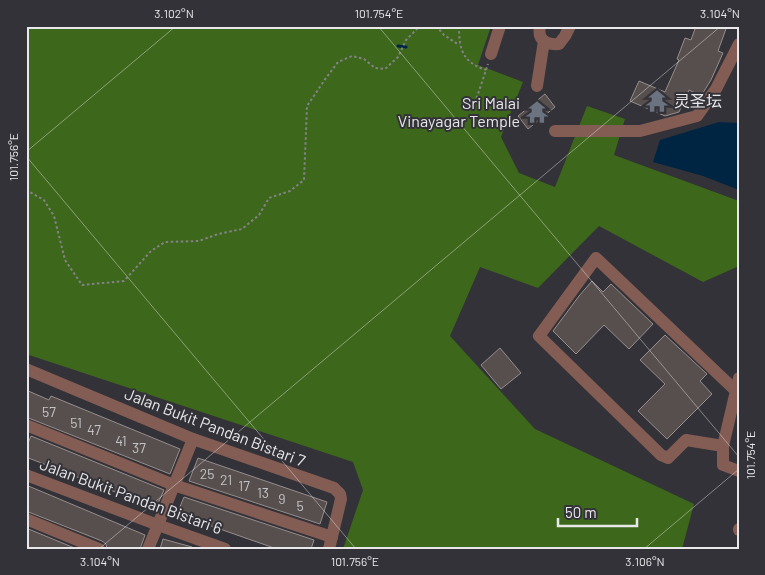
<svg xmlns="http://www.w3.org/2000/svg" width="765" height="575" font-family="Barlow,'Noto Sans SC',sans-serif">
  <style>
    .forest { fill: #3d671b }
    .water { fill: #002542 }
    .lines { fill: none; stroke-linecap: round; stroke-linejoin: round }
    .stream { stroke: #002542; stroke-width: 3 }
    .building { fill: #574f4e; stroke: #968d8c }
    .path { stroke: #838387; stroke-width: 2; stroke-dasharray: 2.5 2.5; stroke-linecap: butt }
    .minor { stroke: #835d54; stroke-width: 12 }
    .ticks { fill: none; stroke: #e8e8eb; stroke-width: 1; stroke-opacity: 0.45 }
    .labels { text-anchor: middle; stroke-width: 4; stroke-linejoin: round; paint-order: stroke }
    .number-label { font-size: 14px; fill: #c4c2c4 }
    .poi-label { font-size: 16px; fill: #e8e8eb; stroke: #333238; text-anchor: start }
    .street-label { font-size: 16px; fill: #e8e8eb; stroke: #333238 }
    .neatline { fill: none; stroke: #e8e8eb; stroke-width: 2 }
    .ticks-label { font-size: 12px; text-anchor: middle; fill: #e8e8eb }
  </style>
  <rect width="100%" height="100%" fill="#333238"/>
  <polygon class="forest" points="26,26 491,26 478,65 523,82 501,137 519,173 555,187 587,106 625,119 614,155 739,201 739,266 703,282 599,226 538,288 480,267 450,336 535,429 694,504 682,549 343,549 363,490 353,462 26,354"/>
  <polygon class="water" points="719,122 739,123 739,190 703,176 653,162 660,140"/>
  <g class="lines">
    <polyline class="stream" points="398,46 406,47"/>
  </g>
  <g class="building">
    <polygon points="696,26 727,26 718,51 723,53 711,80 701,96 689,90 679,112 665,116 630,101 639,81 665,92 679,60 677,59 685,38 691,40"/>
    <polygon points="545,94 555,107 528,129 518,116"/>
    <polygon points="592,281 603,292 611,284 653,324 629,349 604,325 576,354 553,331 579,296"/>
    <polygon points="665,335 707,374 700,381 712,394 667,439 638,411 665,384 640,360"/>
    <polygon points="500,348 521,373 501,389 481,365"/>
    <polygon points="26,390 49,400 51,396 180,449 170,474 26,417"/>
    <polygon points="31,436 164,490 156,508 26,457 26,448"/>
    <polygon points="198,458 327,502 320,524 189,481"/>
    <polygon points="26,485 145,535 140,549 107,549 106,544 102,541 26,511"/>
    <polygon points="184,497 314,540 311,549 277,549 177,514"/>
    <polygon points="26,528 77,549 26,549"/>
    <polygon points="163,539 192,547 192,549 160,549"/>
  </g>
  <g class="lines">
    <g class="path">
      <polyline points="436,26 444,35 459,45"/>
      <path d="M459 26C459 49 462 62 486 70"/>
      <polyline points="475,103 488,64"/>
      <polyline points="26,190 44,200 54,216 65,260 82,285 124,281 151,251 165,242 199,241 218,234 242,229 259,215 269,198 290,191 304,180 307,106 326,78 338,62 352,56 364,59 375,68 385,69 398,57 406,40 420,26"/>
    </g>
    <g class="minor">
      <path d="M540 26C537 40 546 45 559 44L565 36 570 26"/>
      <polyline points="491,54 500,26"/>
      <polyline points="537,86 544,41"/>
      <polyline points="555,131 640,131 697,116 716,89 739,44"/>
      <polyline points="26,369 193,439 334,488 340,494 341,499 329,549"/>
      <polyline points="739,378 723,446 723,465 739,471"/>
      <polyline points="26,425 174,485 332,537"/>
      <polyline points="723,446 686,440 668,458 661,455 539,336 596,258 735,390"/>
      <polyline points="26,475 158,525 225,549"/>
      <polyline points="26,519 99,549"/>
      <polyline points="739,529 739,530"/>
      <polyline points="148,549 193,439"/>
    </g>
  </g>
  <path class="ticks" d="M378 26 739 457M26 152 176 26M26 156 356 549M99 549 721 26M644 549 739 469"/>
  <defs>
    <symbol id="temple-bare" viewBox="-9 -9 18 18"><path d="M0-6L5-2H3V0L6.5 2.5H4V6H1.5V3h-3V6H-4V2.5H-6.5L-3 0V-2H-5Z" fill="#6b7280" stroke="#333238" stroke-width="2.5" paint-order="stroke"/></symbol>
  </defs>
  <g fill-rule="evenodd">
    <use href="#temple-bare" x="641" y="85" width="32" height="32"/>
    <use href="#temple-bare" x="521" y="96" width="32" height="32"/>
  </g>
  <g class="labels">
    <g class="number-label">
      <text x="49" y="417">57</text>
      <text x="76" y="428">51</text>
      <text x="94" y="435">47</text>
      <text x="121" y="446">41</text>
      <text x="139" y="453">37</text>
      <text x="207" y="479">25</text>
      <text x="226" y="485">21</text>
      <text x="244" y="491">17</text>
      <text x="263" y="498">13</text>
      <text x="282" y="504">9</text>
      <text x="300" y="511">5</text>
    </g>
    <g class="poi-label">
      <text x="674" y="107">灵圣坛</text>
      <text x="520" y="109" text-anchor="end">Sri Malai<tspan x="520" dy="18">Vinayagar Temple</tspan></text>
    </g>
    <g class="street-label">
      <text transform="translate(215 427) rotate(21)" y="6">Jalan Bukit Pandan Bistari 7</text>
      <text transform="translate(131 496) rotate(20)" y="6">Jalan Bukit Pandan Bistari 6</text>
    </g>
  </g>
  <rect width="765" height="575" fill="none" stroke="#333238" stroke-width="55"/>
  <path d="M558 518v8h79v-8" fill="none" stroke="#e8e8eb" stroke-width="2.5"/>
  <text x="565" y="518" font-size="15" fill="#e8e8eb" stroke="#333238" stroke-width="4" paint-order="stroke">50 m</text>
  <rect x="28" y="28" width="710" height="520" class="neatline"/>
  <g class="ticks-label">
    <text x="174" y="18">3.102°N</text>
    <text x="379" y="18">101.754°E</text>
    <text x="720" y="18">3.104°N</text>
    <text transform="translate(14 157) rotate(-90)" y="4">101.756°E</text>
    <text transform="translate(751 455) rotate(-90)" y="4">101.754°E</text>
    <text x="100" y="566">3.104°N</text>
    <text x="355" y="566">101.756°E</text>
    <text x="645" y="566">3.106°N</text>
  </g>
</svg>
